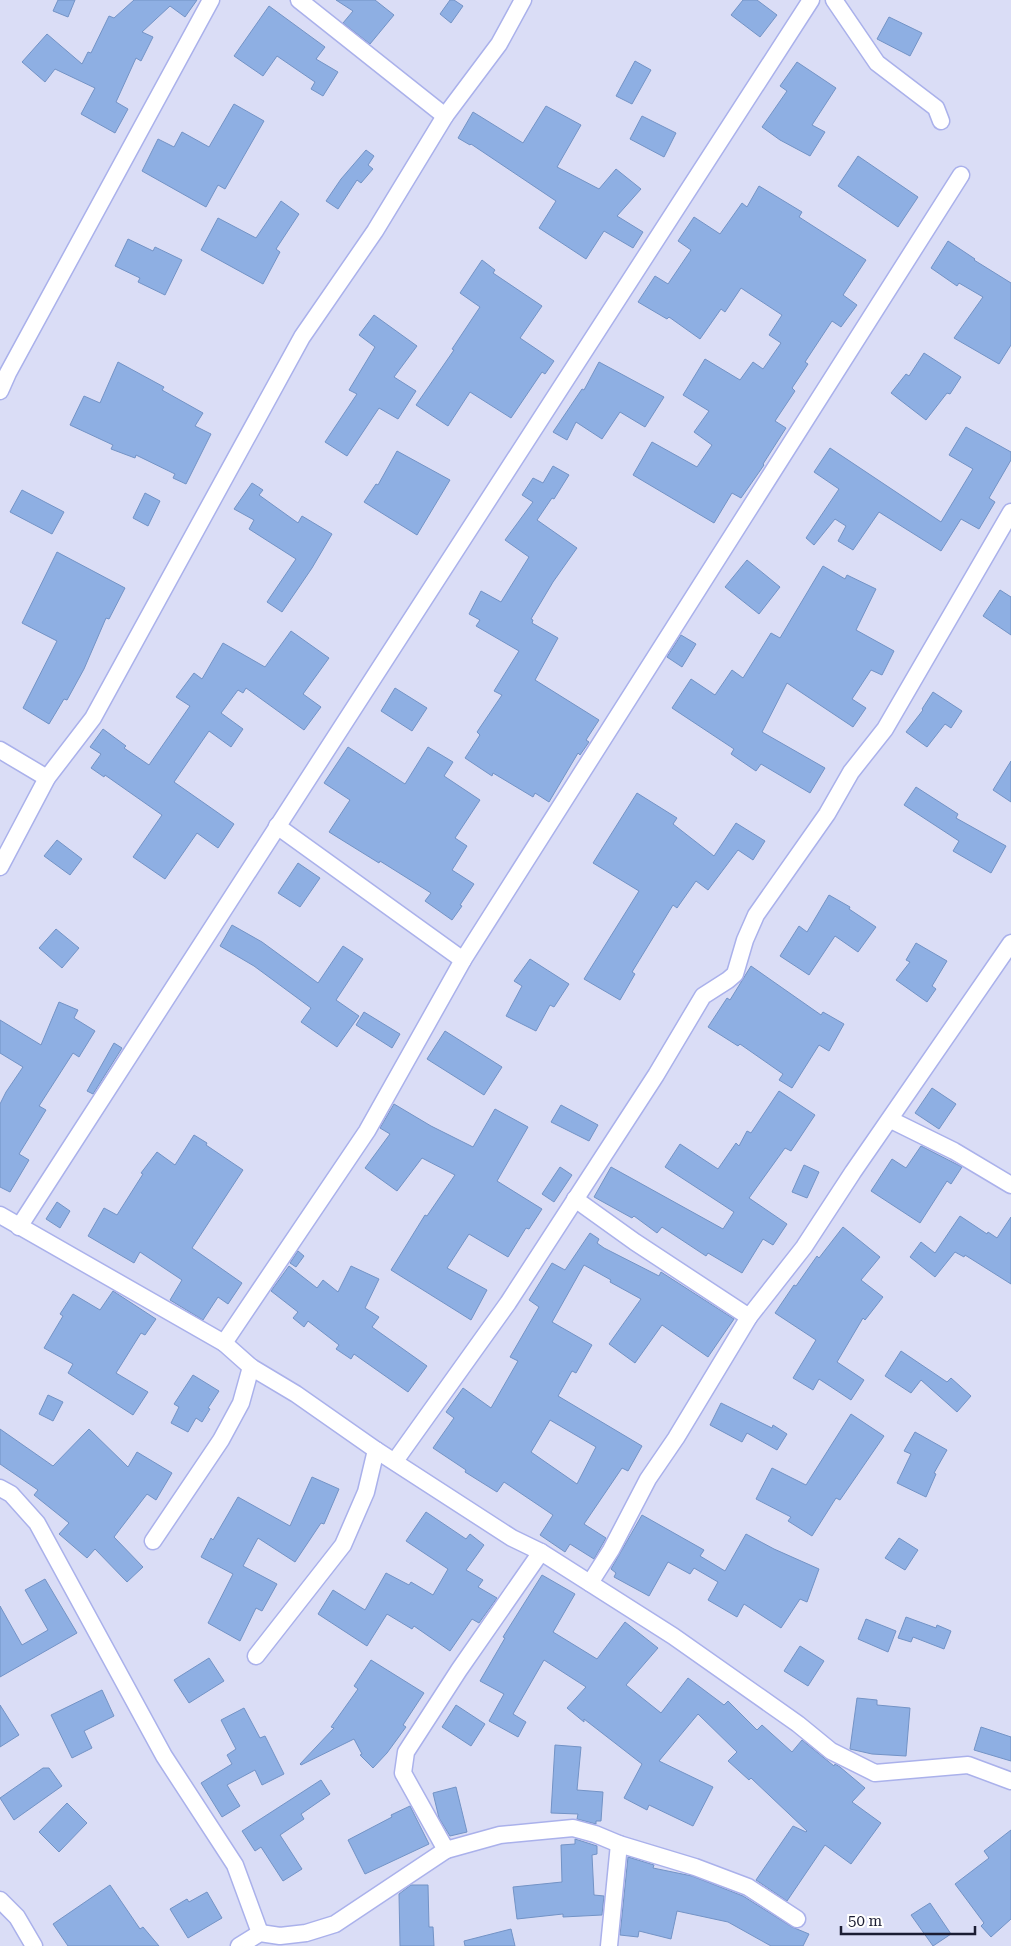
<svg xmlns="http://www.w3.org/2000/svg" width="1011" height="1946" font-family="'Roboto Serif',serif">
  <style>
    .building { fill: #8eafe3; stroke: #7393c6; fill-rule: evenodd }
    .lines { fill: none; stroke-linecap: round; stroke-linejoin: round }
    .street-casing { stroke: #aab1eb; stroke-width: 19 }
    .street { stroke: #fff; stroke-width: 16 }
  </style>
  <rect width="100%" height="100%" fill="#daddf6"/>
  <g class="building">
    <polygon points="58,0 75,0 68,17 53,11"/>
    <polygon points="134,0 197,0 185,17 170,6 142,32 153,37 141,61 136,58 116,102 128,109 115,133 81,114 95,88 55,69 45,82 22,62 47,34 82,64 88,52 91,53 109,16 114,18"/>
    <polygon points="336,0 375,0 394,15 370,44 343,23 353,11"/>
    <polygon points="450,0 454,0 463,6 451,23 440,14"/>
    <polygon points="743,0 757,0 777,15 760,37 731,15"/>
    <polygon points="269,6 325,47 316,59 338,72 323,96 311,89 315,82 277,56 263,76 234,56"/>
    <polygon points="889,17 922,33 910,56 877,39"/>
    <polygon points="635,61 651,70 632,104 616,96"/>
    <polygon points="797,62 836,88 812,125 825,132 810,156 780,140 762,127 787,91 780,86"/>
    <polygon points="234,104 264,121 225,189 218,185 206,207 142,171 158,139 174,147 182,132 209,147"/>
    <polygon points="546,106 581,125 557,167 599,189 616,169 641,189 617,216 643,232 633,248 604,231 586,259 539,228 556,201 471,144 470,145 458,138 473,112 523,143"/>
    <polygon points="642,116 676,133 664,157 630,139"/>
    <polygon points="366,150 374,156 368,165 373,169 361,183 357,180 338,209 326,201 341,179"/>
    <polygon points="858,156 918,197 898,227 838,186"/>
    <polygon points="759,186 802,212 799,217 866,260 843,295 857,305 841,327 832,321 805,362 808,364 792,388 795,391 775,421 786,428 763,464 764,465 741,498 732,493 714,523 633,475 652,442 697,467 712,445 694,432 709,411 683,395 705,359 740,380 753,362 763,369 781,343 769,335 782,315 741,288 725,312 721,309 700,339 669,317 667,319 638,302 655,276 668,284 691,250 678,241 694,217 720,234 742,203 747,207"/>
    <polygon points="281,201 299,214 276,249 280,252 263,284 201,250 218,218 256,238"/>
    <polygon points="128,239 153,251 155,247 182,260 165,295 138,282 140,278 115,266"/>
    <polygon points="948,241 975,259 974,260 1011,283 1011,345 999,364 954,338 983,297 959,283 957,286 931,268"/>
    <polygon points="482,260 495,270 493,273 542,306 520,338 554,361 545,374 542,372 511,418 470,392 448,426 416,405 454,350 452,349 480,307 460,293"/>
    <polygon points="374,315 417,346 394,377 416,391 398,419 379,408 347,456 325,442 357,394 349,390 375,347 359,335"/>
    <polygon points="924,353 961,377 950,394 947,393 926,420 891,393 906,374 909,376"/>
    <polygon points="118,362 164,387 162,390 203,413 195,426 211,434 186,484 173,478 175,474 136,455 135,458 111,449 113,445 70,425 84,396 100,403"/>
    <polygon points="599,362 664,397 645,427 620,412 602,439 576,422 567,440 553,432 582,389 584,390"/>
    <polygon points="966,427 1011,452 1011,460 989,498 995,502 979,529 961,519 941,551 879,512 853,550 838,541 846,526 835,519 814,545 806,538 839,489 814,472 830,448 941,522 973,469 949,455"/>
    <polygon points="397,451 450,480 417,535 364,502 376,484 378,485"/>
    <polygon points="553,466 569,475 554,499 552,498 537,520 577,548 553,582 531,619 533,620 532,623 558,638 535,680 599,720 586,740 589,742 580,755 578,753 549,802 535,793 533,797 493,773 492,776 465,758 480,735 477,732 502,695 494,691 519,651 476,626 480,620 469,614 481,591 501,602 529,557 505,540 533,502 522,495 533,478 543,483"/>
    <polygon points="252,483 263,490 259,495 298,523 302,516 332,534 312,568 282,612 267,602 296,559 249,529 254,520 234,509"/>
    <polygon points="22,490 64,512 52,534 10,512"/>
    <polygon points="145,493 160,501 148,526 133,518"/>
    <polygon points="57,552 125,588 109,619 106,618 84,669 67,700 64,699 49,724 23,708 57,641 22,623"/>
    <polygon points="747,560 780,587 759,614 725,587"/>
    <polygon points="823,566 845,579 847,575 876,589 856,630 894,651 882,675 871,670 852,699 866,708 853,727 787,683 762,732 825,768 810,793 761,764 756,771 731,754 734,749 672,708 691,679 715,695 732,670 743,678 771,633 780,638"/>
    <polygon points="1000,590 1011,597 1011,635 983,616"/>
    <polygon points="291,631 329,658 303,694 321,707 304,730 246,688 243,693 238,690 221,713 243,729 231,747 209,731 174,782 234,824 218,848 197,833 165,879 133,857 162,815 105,775 104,777 91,768 101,754 90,747 103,729 126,746 124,748 149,765 190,706 176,697 194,673 202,679 223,643 265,667"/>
    <polygon points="681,635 696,644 682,667 667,657"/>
    <polygon points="395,688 427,708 412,731 381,711"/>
    <polygon points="933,692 962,711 951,728 945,724 927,747 906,732 923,710 922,709"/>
    <polygon points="348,747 405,784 428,747 453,762 444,776 480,800 455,838 467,846 452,870 474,884 460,905 462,906 452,920 425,901 431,893 380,861 379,863 329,832 350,800 324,783"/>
    <polygon points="1011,761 1011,802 993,790"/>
    <polygon points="916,787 958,814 956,818 1006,846 991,873 953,851 959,841 904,805"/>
    <polygon points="637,793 677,818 673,824 714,856 736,823 765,841 753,860 738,850 708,890 696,881 677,908 673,905 632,972 635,974 620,1000 584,979 639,891 593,863"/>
    <polygon points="57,840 82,859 70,875 44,856"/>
    <polygon points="298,863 320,878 300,907 278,893"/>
    <polygon points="829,895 850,907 849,909 876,927 858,952 835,936 809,975 780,956 799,926 807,932"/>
    <polygon points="232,925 262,942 318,983 343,946 363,959 336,1000 359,1016 337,1047 301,1022 311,1008 254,966 220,946"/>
    <polygon points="56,929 79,948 62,968 39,948"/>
    <polygon points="916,943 947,961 932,986 936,989 927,1002 896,980 910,962 906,960"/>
    <polygon points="530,959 569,984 554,1007 550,1005 536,1031 506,1016 522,986 514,981"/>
    <polygon points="751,966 821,1015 823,1012 844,1024 829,1051 819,1045 792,1088 779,1080 783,1074 740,1044 738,1046 708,1027 727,998 730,1000"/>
    <polygon points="59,1002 78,1010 74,1018 95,1031 79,1057 73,1053 39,1106 46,1110 19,1154 29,1160 10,1192 0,1187 0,1104 6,1092 23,1067 0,1053 0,1020 41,1045"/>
    <polygon points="364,1012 400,1034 392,1048 356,1025"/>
    <polygon points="445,1031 502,1067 484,1095 427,1059"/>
    <polygon points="114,1043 122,1048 93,1094 87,1091"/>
    <polygon points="932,1088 956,1104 939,1129 915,1113"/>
    <polygon points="779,1091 815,1115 791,1151 785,1148 749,1198 787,1224 773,1245 763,1239 742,1273 708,1253 706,1256 662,1227 657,1233 634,1216 632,1218 594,1197 611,1167 723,1229 734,1212 665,1167 680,1144 718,1169 736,1143 739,1146 747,1131 751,1133"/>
    <polygon points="394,1104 431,1126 473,1147 495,1109 528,1127 497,1181 542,1209 529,1229 526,1228 508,1257 469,1234 447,1268 487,1290 471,1320 391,1270 425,1215 427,1216 455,1175 422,1158 397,1191 365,1168 390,1134 380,1128"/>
    <polygon points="561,1105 598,1125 589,1141 551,1122"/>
    <polygon points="194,1135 207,1143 206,1145 243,1170 192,1248 242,1283 228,1304 218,1297 203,1320 170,1300 182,1280 140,1252 134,1263 88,1236 104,1208 117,1215 143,1174 141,1173 157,1152 175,1165"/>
    <polygon points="921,1146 962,1167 951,1184 947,1181 920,1223 871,1191 892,1159 906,1168"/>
    <polygon points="804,1165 819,1172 807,1198 792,1192"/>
    <polygon points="560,1167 572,1175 554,1202 542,1194"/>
    <polygon points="57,1202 70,1211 60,1228 46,1219"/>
    <polygon points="960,1216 987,1234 988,1232 997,1238 1011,1217 1011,1284 965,1255 964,1257 955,1252 935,1277 910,1257 921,1242 935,1253"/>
    <polygon points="843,1227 880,1257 861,1280 883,1297 865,1320 863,1318 837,1362 864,1380 851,1400 819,1379 813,1390 793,1378 816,1340 775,1313 794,1285 796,1286 817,1256 819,1258"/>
    <path d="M590 1233 599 1239 597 1243 604 1248 659 1276 661 1272 734 1319 708 1357 662 1325 635 1363 609 1344 641 1299 610 1282 611 1280 584 1265 552 1322 592 1345 576 1373 572 1371 558 1396 642 1446 628 1471 622 1468 584 1524 606 1538 594 1559 570 1544 565 1552 540 1535 553 1515 504 1482 497 1492 465 1472 466 1470 433 1448 454 1418 446 1412 463 1388 491 1408 518 1361 510 1357 539 1307 529 1300 552 1263 565 1270ZM550 1420 596 1447 577 1484 531 1452Z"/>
    <polygon points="298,1251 304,1256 296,1267 290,1263"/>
    <polygon points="289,1266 317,1288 323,1280 338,1292 351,1266 379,1279 365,1308 379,1317 372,1327 427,1366 408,1392 354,1354 351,1359 336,1349 339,1345 308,1321 304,1327 293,1318 298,1312 271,1291"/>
    <polygon points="113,1291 156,1319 145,1335 141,1333 116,1373 148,1392 133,1415 68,1373 73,1364 44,1348 63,1316 60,1314 73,1294 100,1310"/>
    <polygon points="901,1351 947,1382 951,1378 971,1396 957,1412 921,1380 911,1393 885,1376"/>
    <polygon points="193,1375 219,1391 208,1408 210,1409 202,1422 196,1418 188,1432 171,1423 179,1407 174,1404"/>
    <polygon points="48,1395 63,1402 53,1421 39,1414"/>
    <polygon points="721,1403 772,1428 773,1425 787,1434 777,1450 747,1433 742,1442 710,1425"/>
    <polygon points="851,1414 884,1436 840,1500 836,1498 812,1536 788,1521 791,1517 756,1499 772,1468 806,1485"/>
    <polygon points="0,1429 53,1466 89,1429 128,1467 137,1452 172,1473 156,1500 147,1494 114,1537 143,1567 127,1582 95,1549 87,1558 59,1534 69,1523 34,1495 38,1490 0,1464"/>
    <polygon points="915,1432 947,1450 934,1473 936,1474 926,1497 897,1483 911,1454 904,1451"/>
    <polygon points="312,1477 339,1489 324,1524 321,1523 295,1562 258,1538 243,1566 277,1584 262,1611 256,1608 240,1641 208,1623 233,1574 201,1557 211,1538 213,1540 238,1497 290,1526"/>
    <polygon points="426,1512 466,1539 470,1534 484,1545 466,1570 483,1580 478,1587 497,1598 479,1623 472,1619 450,1651 414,1626 412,1629 387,1614 367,1646 318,1614 333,1590 365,1610 386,1573 409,1585 411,1582 433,1595 448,1569 406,1541"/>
    <polygon points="642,1515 704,1550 700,1556 725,1571 746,1534 774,1549 819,1569 807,1602 800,1599 781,1628 744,1604 737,1617 708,1600 718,1582 694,1568 690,1574 668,1562 649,1596 614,1577 616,1573 611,1569"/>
    <polygon points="899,1538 918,1550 905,1570 885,1558"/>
    <polygon points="542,1575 575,1594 553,1632 597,1659 625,1622 658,1648 626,1685 661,1713 688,1678 724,1705 728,1701 757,1730 762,1725 792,1752 802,1740 834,1766 835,1764 840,1767 865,1788 852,1802 881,1823 851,1864 825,1845 787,1901 756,1880 793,1826 806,1832 807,1831 751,1778 749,1780 728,1761 737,1752 698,1714 659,1761 713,1787 693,1826 649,1805 647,1810 624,1798 642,1764 584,1719 584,1722 567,1708 586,1687 544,1660 513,1714 526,1722 518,1737 489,1721 504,1694 480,1681 505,1638 503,1637"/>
    <polygon points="45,1579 77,1633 0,1677 0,1606 22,1645 48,1630 25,1590"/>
    <polygon points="906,1617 936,1628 937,1625 951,1631 944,1649 913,1637 911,1642 898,1638"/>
    <polygon points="866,1619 896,1631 888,1652 858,1639"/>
    <polygon points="800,1646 824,1661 808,1686 784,1671"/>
    <polygon points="209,1658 224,1681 189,1703 174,1680"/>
    <polygon points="371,1660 424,1693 403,1725 406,1727 387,1753 373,1768 360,1755 362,1754 354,1739 301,1765 300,1764 334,1728 331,1727 358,1689 354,1686"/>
    <polygon points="102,1690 114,1716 84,1731 92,1748 72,1758 51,1715"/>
    <polygon points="857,1698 877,1700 877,1705 910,1708 906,1756 872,1754 850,1749"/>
    <polygon points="0,1705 19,1735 0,1747"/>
    <polygon points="456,1705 485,1724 471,1746 442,1727"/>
    <polygon points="244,1708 260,1738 265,1736 284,1774 262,1785 255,1770 227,1785 240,1806 222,1817 201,1783 232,1764 227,1755 236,1749 221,1720"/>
    <polygon points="981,1727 1011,1737 1011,1761 974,1750"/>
    <polygon points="555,1745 581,1747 577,1790 603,1792 601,1821 596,1821 596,1824 577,1819 578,1814 551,1813"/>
    <polygon points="43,1768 49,1768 62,1786 14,1820 0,1798"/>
    <polygon points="321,1780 330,1794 301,1814 304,1819 280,1835 302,1869 283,1881 261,1847 255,1851 242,1831"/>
    <polygon points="456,1787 467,1832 450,1836 439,1818 433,1793"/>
    <polygon points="67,1803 87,1823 59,1852 39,1832"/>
    <polygon points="410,1806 429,1844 365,1874 348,1840 392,1817 391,1815"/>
    <polygon points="1011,1830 1011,1919 991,1937 981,1926 984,1923 955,1884 989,1858 984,1851"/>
    <polygon points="575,1839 597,1846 597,1854 592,1855 594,1895 604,1896 602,1915 563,1917 563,1914 517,1919 513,1887 562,1882 561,1845 575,1844"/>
    <polygon points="628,1857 654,1865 653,1868 692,1876 743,1896 792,1927 809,1934 803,1946 771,1946 728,1922 677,1911 671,1939 639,1931 638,1937 620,1935"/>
    <polygon points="110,1885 140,1929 143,1927 159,1946 68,1946 53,1924"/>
    <polygon points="411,1885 428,1885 429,1927 433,1927 434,1946 400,1946 399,1894"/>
    <polygon points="207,1892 222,1918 188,1938 170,1909 187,1899 189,1902"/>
    <polygon points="930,1903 951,1934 933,1946 911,1915"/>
    <polygon points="511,1929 515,1946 465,1946 464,1941"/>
  </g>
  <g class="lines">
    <defs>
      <g id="street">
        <polyline points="299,0 445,116"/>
        <polyline points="834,0 877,63 936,108 941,121"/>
        <polyline points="0,391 8,373 211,0"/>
        <polyline points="0,750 47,778"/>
        <polyline points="277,826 463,960"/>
        <polyline points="0,867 47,778 93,718 302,337 375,231 445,116 499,44 523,0"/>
        <polyline points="891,1120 954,1151 1011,1185"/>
        <polyline points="575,1199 635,1242 749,1317"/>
        <polyline points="0,1215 224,1343 251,1367 296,1394 376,1450 512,1538 541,1552 673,1636 798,1724 831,1751 875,1773 968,1765 1011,1781"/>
        <polyline points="19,1227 811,0"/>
        <polyline points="224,1343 367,1131 463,960 961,175"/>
        <polyline points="395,1461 508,1303 656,1075 703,996 728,980 735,974 745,940 756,915 827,814 851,772 885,729 1011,512"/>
        <polyline points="0,1488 11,1494 37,1523 164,1756 235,1865 260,1933"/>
        <polyline points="153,1541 221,1440 241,1403 251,1367"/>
        <polyline points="541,1552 459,1670 406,1752 403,1773 446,1850 500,1835 573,1828 595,1834 619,1844 695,1867 748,1887 797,1919"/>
        <polyline points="590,1583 611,1550 648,1479 676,1438 749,1317 804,1247 853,1172 1011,943"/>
        <polyline points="256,1656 343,1545 366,1492 376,1450"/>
        <polyline points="0,1900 17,1917 34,1946"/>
        <polyline points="239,1946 260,1933 280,1936 306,1933 335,1924 446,1850"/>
        <polyline points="609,1946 619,1844"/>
      </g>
    </defs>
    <use href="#street" class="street-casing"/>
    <use href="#street" class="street"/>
  </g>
  <path d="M841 1926v8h134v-8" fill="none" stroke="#1b1d33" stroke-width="2.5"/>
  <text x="848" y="1926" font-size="15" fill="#1b1d33" stroke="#ffffff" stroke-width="4" paint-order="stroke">50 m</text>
</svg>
